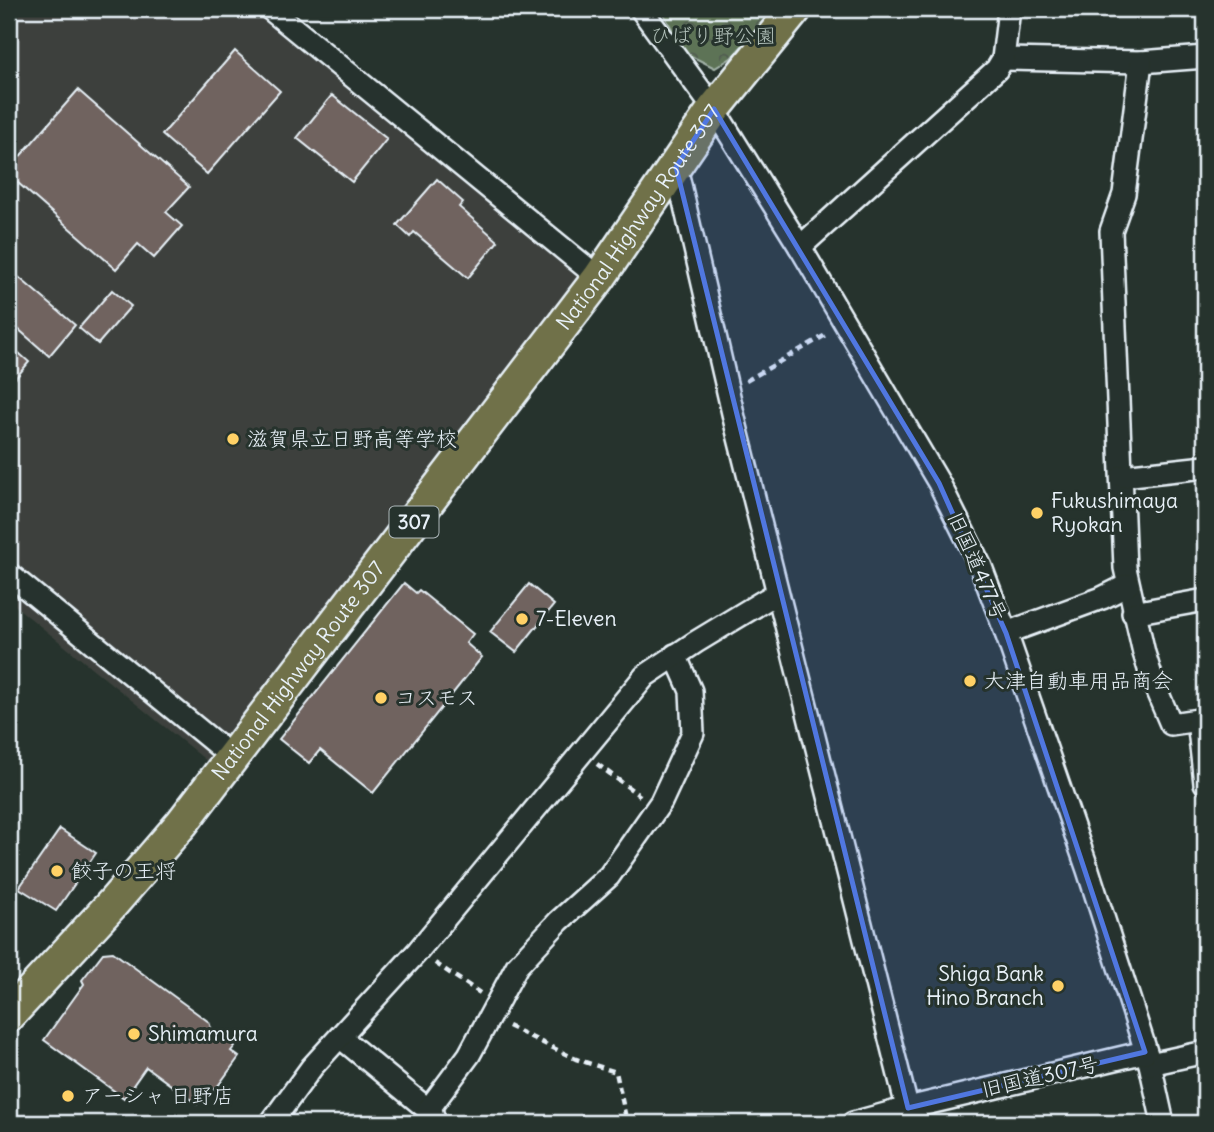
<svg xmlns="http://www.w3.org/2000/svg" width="1214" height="1132" font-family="Delius,'Klee One',sans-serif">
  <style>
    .built { fill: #3c413c }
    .park { fill: url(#park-crowns); stroke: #a2b2a8; stroke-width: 2 }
    .building { fill: #70635f; stroke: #e8f1f8; stroke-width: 2 }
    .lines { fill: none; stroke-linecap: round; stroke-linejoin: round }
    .minor-casing { stroke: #e8f1f8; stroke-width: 26 }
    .highway-casing { stroke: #e8f1f8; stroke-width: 37 }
    .path { stroke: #e8f1f8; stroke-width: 4.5; stroke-dasharray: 7 5; stroke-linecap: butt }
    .minor { stroke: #26332d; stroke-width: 21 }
    .highway { stroke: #6f714a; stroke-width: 32 }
    .marked { fill: #5077e0; fill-opacity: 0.2; stroke: #5077e0; stroke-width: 5; stroke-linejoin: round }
    .poi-dot { fill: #ffd166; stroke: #26332d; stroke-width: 2.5 }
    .labels { text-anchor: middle; stroke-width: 6; stroke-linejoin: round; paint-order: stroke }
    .shield { fill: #26332d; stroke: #aeb8bb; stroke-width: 2 }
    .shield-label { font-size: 19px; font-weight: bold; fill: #e8f1f8 }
    .park-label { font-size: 21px; fill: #b0bfb8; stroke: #26332d }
    .street-label { font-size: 21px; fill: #e8f1f8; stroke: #26332d }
    .poi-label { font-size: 21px; fill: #e8f1f8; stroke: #26332d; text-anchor: start }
  </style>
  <defs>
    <pattern id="park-crowns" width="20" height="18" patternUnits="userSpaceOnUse" patternTransform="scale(1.75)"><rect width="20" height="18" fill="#5d7357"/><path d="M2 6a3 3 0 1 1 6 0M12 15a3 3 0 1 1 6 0" fill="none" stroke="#505b50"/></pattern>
  </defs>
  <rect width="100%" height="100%" fill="#26332d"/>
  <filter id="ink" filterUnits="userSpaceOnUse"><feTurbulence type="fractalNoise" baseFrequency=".0143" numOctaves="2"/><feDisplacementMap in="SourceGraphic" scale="14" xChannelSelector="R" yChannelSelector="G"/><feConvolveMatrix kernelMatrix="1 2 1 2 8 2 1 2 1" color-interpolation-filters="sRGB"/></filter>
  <g filter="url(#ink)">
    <polygon class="built" points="9,9 252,9 582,278 208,762 9,601"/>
    <polygon class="park" points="661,9 776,9 731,58 715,68 685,53"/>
    <g class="building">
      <polygon points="235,51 280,91 207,174 162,135"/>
      <polygon points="78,90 189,187 166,212 182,226 154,258 138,244 116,269 9,175 9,169"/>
      <polygon points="332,95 387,139 352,182 297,138"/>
      <polygon points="437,179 463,202 459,207 498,241 468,278 414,232 410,237 397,225"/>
      <polygon points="9,269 75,325 49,356 9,321"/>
      <polygon points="112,290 131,306 98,344 79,328"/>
      <polygon points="11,346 29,362 9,386 9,348"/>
      <polygon points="404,583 416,593 419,590 473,634 466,643 482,657 373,793 320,750 309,763 279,739"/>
      <polygon points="529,584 554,605 516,652 490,632"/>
      <polygon points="60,829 96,853 56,911 19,888"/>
      <polygon points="113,952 209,1022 211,1028 235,1046 231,1051 239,1057 215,1090 210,1086 197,1104 146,1067 124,1098 44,1040 84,984 82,980 103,953"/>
    </g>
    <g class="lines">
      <defs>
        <g id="minor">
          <polyline points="270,9 599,278"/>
          <polyline points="641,9 714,109 800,247 939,483 981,567 1006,633 1088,870 1150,1064 1163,1123"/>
          <polyline points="1003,59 1141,62 1205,57"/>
          <polyline points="1141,62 1124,194 1111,231 1125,568 1144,653 1153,682 1171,724 1205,719"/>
          <polyline points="676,167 735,422 911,1123"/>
          <polyline points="800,247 997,69 1003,59 1009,9"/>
          <polyline points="1122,476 1205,467"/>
          <polyline points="9,574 232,757"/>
          <polyline points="1133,613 1205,600"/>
          <polyline points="1006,633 1102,598 1128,585"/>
          <polyline points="1198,720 1205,783"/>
          <polyline points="340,1037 432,1113 435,1123"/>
          <polyline points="1150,1064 1205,1052"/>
          <polyline points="428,1110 469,1055 517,966 559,921 609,876 661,802 693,733 691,691 675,655"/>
          <polyline points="271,1123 312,1067 418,951 645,676 696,642 777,593"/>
          <polyline points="853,1123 908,1108 1145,1052"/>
        </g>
        <g id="highway">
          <path id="s1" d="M9 1015 112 904 182 823 599 278 714 109 795 9"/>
        </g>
      </defs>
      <use href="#minor" class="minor-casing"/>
      <use href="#highway" class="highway-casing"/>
      <g class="path">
        <polyline points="746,381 829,333"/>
        <polyline points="597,764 640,796"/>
        <polyline points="435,963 480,993"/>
        <polyline points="508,1026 576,1059 616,1072 627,1123"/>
      </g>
      <use href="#minor" class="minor"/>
      <use href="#highway" class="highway"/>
    </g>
  </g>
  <path class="marked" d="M714 109 939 483 1006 633 1145 1052 908 1108 676 167Z"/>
  <g class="poi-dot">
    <circle cx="233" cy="439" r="7"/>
    <circle cx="1037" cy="513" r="7"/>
    <circle cx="522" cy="619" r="7"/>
    <circle cx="970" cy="681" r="7"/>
    <circle cx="381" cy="698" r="7"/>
    <circle cx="57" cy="871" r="7"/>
    <circle cx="1058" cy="986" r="7"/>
    <circle cx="134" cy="1034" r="7"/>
    <circle cx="68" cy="1096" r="7"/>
  </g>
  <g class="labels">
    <rect class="shield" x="389.5" y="506.5" width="49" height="31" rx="5"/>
    <g class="shield-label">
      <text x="414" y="529">307</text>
    </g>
    <g class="park-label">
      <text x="713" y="43">ひばり野公園</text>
    </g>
    <g class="street-label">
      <text dy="7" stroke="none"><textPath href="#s1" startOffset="1017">National Highway Route 307</textPath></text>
      <text transform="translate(977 566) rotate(66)" y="7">旧国道477号</text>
      <text dy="7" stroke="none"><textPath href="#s1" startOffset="450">National Highway Route 307</textPath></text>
      <text transform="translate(1040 1077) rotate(-13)" y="7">旧国道307号</text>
    </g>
    <g class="poi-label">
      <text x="247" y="446">滋賀県立日野高等学校</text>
      <text x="1051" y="508">Fukushimaya<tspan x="1051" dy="24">Ryokan</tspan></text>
      <text x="536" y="626">7-Eleven</text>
      <text x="984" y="688">大津自動車用品商会</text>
      <text x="395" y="705">コスモス</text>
      <text x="71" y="878">餃子の王将</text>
      <text x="1044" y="981" text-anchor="end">Shiga Bank<tspan x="1044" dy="24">Hino Branch</tspan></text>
      <text x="148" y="1041">Shimamura</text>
      <text x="82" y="1103">アーシャ 日野店</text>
    </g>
  </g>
  <rect width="1214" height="1132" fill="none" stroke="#26332d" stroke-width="35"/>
  <rect x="18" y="18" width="1179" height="1097" fill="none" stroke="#e8f1f8" stroke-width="2.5" filter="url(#ink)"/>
</svg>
